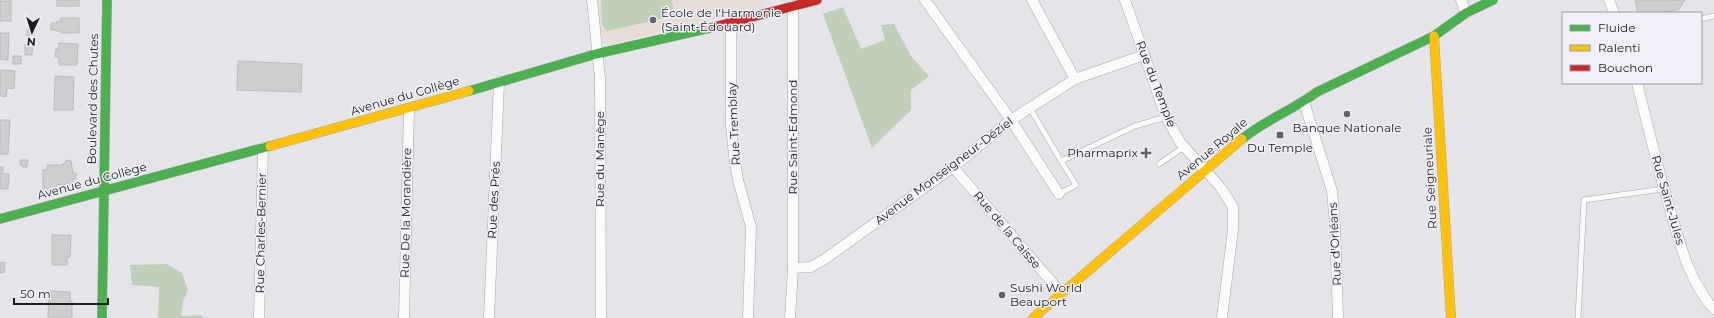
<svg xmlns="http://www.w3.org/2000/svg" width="1714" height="318" font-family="Montserrat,sans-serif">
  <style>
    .education { fill: #e8ddd6 }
    .green { fill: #c0cfb9 }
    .building { fill: #ceced1; stroke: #bababc }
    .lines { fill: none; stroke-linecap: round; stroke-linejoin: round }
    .lane-casing { stroke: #a7a7aa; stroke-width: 6 }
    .street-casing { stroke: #a7a7aa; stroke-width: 11 }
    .fast-casing { stroke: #a7a7aa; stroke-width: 10 }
    .slow-casing { stroke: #a7a7aa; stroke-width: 10 }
    .jam-casing { stroke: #a7a7aa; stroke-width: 10 }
    .lane { stroke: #fbfbfc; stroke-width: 5 }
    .street { stroke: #fbfbfc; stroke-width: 10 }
    .fast { stroke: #4caf50; stroke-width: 9 }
    .slow { stroke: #ffc107; stroke-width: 9 }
    .jam { stroke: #c62828; stroke-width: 9 }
    .poi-dot { fill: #626265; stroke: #f0f1f8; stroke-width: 1.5 }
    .labels { text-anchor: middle; stroke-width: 3; stroke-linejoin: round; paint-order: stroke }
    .poi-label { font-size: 12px; fill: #1b1c1e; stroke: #f0f1f8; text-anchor: start }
    .street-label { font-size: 12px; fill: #1b1c1e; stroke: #f0f1f8 }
  </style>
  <rect width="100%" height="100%" fill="#e5e5e9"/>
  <polygon class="education" points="597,0 765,0 765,6 612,44 600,35"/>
  <g class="green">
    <polygon points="601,0 672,0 674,16 607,31 602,25"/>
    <polygon points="843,7 861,49 885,40 881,25 894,24 911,56 929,76 911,90 911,110 872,148 823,14"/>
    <polygon points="167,264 182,273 188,290 183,301 181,316 201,315 205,318 158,318 159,287 132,285 130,265"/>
  </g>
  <g class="building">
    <rect x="57" y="0" width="22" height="6"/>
    <polygon points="1635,0 1685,0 1679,9 1662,13 1638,13"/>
    <rect x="0" y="1" width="11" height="20"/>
    <polygon points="61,18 79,18 79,33 61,33 61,31 57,31 57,30 51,30 51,23 57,23 57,21 61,21"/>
    <rect x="27" y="30" width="7" height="6"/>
    <polygon points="0,33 9,33 8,60 0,59"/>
    <polygon points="59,43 78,44 77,65 59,65 59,57 55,57 56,49 59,49"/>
    <polygon points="25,45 33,45 32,55 25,55"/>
    <rect x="13" y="56" width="8" height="8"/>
    <polygon points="238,61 302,64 301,92 237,90"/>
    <polygon points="0,70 15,71 14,89 7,88 6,97 0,96"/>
    <polygon points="55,76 74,77 73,110 54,110"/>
    <polygon points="0,120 10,120 8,154 0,154"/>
    <polygon points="20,160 28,160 27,167 23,167 20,164"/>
    <polygon points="67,160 71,161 73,173 76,173 76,179 73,179 72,184 56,185 56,193 43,193 43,170 47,170 47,165 62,165"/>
    <polygon points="0,167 3,167 3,174 9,174 8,189 0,189"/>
    <polygon points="52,235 71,235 70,257 67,257 67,265 52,265"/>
    <polygon points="4,262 5,272 0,273 0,263"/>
    <polygon points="49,291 70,292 70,301 72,301 72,318 48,318"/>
  </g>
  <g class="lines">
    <defs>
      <g id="lane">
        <polyline points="1701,19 1714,16"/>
        <polyline points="1030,108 1061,161 1135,126 1166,117"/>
        <polyline points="1159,164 1184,147"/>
        <polyline points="1059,194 1076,185 1061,161"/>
        <polyline points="1578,318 1584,200 1663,189"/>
      </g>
      <g id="street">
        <polyline points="592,0 600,78 601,318"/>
        <polyline points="925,0 1011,120 1059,194"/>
        <polyline points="1032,0 1075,79"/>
        <polyline points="1125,0 1166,117 1180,142 1221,188 1233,207 1233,230 1222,318"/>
        <polyline points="1461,0 1466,13"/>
        <polyline points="1609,0 1614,13"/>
        <polyline points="731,23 731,125 734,156 738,180 751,227 748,318"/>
        <path d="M1637 83C1648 126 1658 170 1671 213 1681 247 1690 283 1714 309"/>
        <polyline points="1304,102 1332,191 1335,225 1338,318"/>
        <polyline points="953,167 1062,294"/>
        <polyline points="793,268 793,6"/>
        <polyline points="259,318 263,148"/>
        <polyline points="404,318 409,109"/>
        <polyline points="489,318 499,82"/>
        <polyline points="790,318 793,268 811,267 825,259 953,167 1011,120 1075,79 1144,55"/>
      </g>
      <g id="fast">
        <polyline points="469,91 596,54 710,28"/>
        <path d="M1242 139C1265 120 1293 110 1317 92L1434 36 1466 13 1493 0"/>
        <polyline points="0,219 270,146"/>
        <polyline points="102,318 107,0"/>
      </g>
      <g id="slow">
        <polyline points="1434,36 1451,318"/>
        <polyline points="270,146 469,91"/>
        <polyline points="1033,318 1242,139"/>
      </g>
      <polyline id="jam" points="710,28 817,0"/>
    </defs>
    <use href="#lane" class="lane-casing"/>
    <use href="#street" class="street-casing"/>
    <use href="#fast" class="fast-casing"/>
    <use href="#slow" class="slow-casing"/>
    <use href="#jam" class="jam-casing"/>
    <use href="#lane" class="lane"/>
    <use href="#street" class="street"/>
    <use href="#fast" class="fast"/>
    <use href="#slow" class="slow"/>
    <use href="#jam" class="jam"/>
  </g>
  <g class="poi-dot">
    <circle cx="653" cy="20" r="4"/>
    <circle cx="1347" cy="114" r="4"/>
    <rect x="1276" y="131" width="8" height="8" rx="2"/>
    <path d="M1144 147h4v4h4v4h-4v4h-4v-4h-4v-4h4z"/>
    <circle cx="1002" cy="295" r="4"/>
  </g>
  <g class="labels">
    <g class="poi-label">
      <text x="661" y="17">École de l'Harmonie<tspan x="661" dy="14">(Saint-Édouard)</tspan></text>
      <text x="1347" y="132" text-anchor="middle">Banque Nationale</text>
      <text x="1280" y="152" text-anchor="middle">Du Temple</text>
      <text x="1138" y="157" text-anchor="end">Pharmaprix</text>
      <text x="1010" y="292">Sushi World<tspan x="1010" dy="14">Beauport</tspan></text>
    </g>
    <g class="street-label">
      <text transform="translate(1156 84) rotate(69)" y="4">Rue du Temple</text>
      <text transform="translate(405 96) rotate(-16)" y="4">Avenue du Collège</text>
      <text transform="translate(93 99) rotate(-89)" y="4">Boulevard des Chutes</text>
      <text transform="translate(734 124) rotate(-93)" y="4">Rue Tremblay</text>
      <text transform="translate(793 137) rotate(-90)" y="4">Rue Saint-Edmond</text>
      <text transform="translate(1212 149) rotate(-40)" y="4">Avenue Royale</text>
      <text transform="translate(600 159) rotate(-90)" y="4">Rue du Manège</text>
      <text transform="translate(944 171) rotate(-37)" y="4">Avenue Monseigneur-Déziel</text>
      <text transform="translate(1430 178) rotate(-93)" y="4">Rue Seigneuriale</text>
      <text transform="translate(92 181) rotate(-15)" y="4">Avenue du Collège</text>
      <text transform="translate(494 200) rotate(-87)" y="4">Rue des Prés</text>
      <text transform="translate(1668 200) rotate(74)" y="4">Rue Saint-Jules</text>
      <text transform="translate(406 213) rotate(-89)" y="4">Rue De la Morandière</text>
      <text transform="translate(1007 230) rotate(50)" y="4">Rue de la Caisse</text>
      <text transform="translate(261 233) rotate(-89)" y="4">Rue Charles-Bernier</text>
      <text transform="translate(1335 244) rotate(-93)" y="4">Rue d'Orléans</text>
    </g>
  </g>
  <rect x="1562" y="12" width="140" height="72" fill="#f0f1f8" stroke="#9b9ca1"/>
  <rect x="1570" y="25" width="20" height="6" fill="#4caf50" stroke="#9b9ca1"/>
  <text x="1598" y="32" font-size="12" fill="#1b1c1e">Fluide</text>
  <rect x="1570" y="45" width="20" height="6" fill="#ffc107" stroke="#9b9ca1"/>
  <text x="1598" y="52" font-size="12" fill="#1b1c1e">Ralenti</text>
  <rect x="1570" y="65" width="20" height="6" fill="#c62828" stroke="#9b9ca1"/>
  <text x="1598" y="72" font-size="12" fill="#1b1c1e">Bouchon</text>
  <g transform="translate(32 32) rotate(184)" stroke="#f0f1f8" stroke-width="3" paint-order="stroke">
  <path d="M0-3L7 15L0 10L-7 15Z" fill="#1b1c1e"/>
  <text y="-6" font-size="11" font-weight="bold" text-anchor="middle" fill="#1b1c1e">N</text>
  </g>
  <path d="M14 298v6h94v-6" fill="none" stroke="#1b1c1e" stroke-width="2"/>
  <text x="20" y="298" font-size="12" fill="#1b1c1e" stroke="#f0f1f8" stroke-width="3" paint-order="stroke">50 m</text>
</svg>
